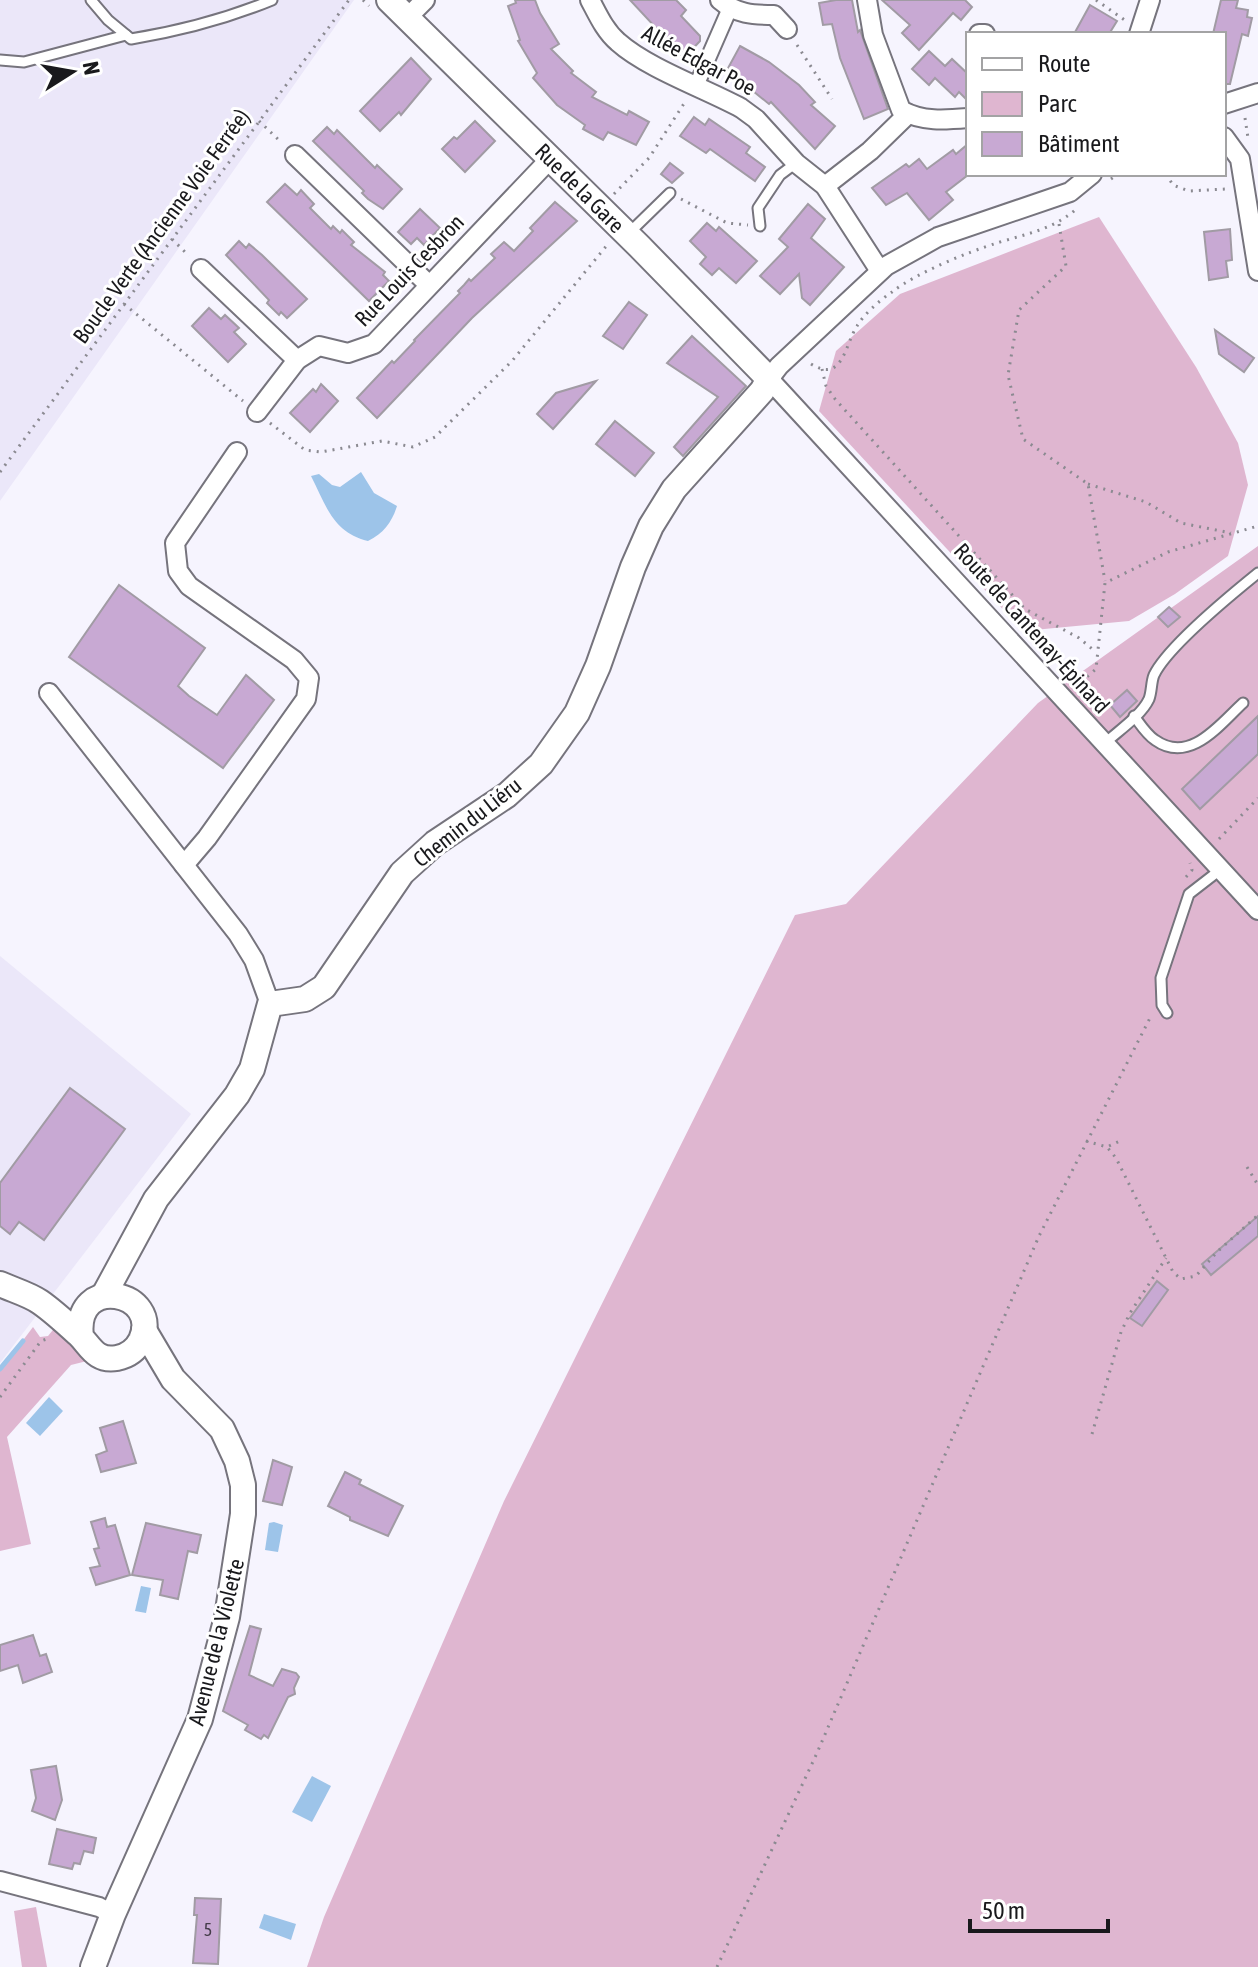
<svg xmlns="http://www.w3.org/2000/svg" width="1258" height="1967" font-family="'Asap Condensed',sans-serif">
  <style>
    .built { fill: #ebe7f9 }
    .green { fill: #dfb6d0 }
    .water { fill: #9dc4e9 }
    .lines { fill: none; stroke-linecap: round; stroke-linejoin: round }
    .stream { stroke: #9dc4e9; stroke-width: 5 }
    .building { fill: #c8a9d3; stroke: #a19ba4; stroke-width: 2 }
    .service-casing { stroke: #76747d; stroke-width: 13 }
    .pedestrian-casing { stroke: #76747d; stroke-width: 18 }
    .minor-casing { stroke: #76747d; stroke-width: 22 }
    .tertiary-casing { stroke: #76747d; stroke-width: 28 }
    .path { stroke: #8b8a91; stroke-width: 3; stroke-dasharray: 2 6; stroke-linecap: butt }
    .service { stroke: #fff; stroke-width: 9 }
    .pedestrian { stroke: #fff; stroke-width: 14 }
    .minor { stroke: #fff; stroke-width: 18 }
    .tertiary { stroke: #fff; stroke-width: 24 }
    .labels { text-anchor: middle; stroke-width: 6; stroke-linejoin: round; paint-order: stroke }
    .number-label { font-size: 18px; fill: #453d4a }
    .street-label { font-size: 22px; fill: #19191c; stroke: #fff }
  </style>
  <rect width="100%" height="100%" fill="#f6f4fe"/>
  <g class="built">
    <polygon points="0,0 354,0 0,501"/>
    <polygon points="0,956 191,1114 0,1363"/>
  </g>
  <g class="green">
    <polygon points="1099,217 1196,367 1238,443 1248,485 1228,556 1175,594 1129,621 1023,631 819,411 836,351 900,294"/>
    <polygon points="1258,546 1258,1967 307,1967 324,1917 504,1501 795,915 846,904 1038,703"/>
    <polygon points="57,1325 87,1361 71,1365 7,1437 31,1544 0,1551 0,1371 33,1327 40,1337 48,1336"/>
    <polygon points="36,1907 47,1967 22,1967 14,1911"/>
  </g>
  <g class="water">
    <path d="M361 472 374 493 397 506C392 522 384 533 368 541 332 532 326 505 311 476L319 474 332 485 340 487Z"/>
    <polygon points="49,1397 63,1411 40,1436 26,1423"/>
    <polygon points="274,1522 283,1525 278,1552 265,1550 269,1523"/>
    <polygon points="141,1586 151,1588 146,1613 135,1611"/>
    <polygon points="312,1776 331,1786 312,1822 292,1812"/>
    <polygon points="264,1914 296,1924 291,1940 259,1928"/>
  </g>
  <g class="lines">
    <polyline class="stream" points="0,1369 23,1341"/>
  </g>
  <g class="building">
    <polygon points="515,0 535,0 540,13 559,44 551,49 573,71 571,73 596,92 592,97 627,115 629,111 649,122 636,145 608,132 603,140 583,129 585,125 557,105 533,78 537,73 518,41 520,40 508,6 516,3"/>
    <polygon points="630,0 676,0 686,10 681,16 700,36 700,41 684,58"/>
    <polygon points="836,0 852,0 858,32 860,30 888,109 864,119 840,58 832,24 823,25 819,3"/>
    <polygon points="882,0 965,0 972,7 961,20 953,13 919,50 902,33 910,25"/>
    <polygon points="1221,0 1238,0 1236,8 1248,10 1247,17 1252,18 1248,36 1242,34 1230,84 1224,84 1224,34 1213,34"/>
    <polygon points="1090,5 1117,21 1109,34 1074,34"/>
    <polygon points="740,46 769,62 799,85 815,102 811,105 835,126 815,149 771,102 769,104 727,70"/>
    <polygon points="929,51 945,66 952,59 968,74 968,101 959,92 955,97 935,78 929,85 912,69"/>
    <polygon points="411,58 431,79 401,115 399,112 380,131 360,111"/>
    <polygon points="694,117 705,125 709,119 750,147 746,153 765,167 755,181 710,149 706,153 680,136"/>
    <polygon points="475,121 495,141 465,172 442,149 454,137 457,139"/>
    <polygon points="327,127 334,134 337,130 375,168 377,165 402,189 383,209 368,199 362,193 364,191 313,141"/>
    <polygon points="968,144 968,175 946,192 953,200 929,220 907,193 886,205 872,188 906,164 909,167 919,159 927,169 953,150 956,154"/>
    <polygon points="670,163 683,173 672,183 661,174"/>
    <polygon points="285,184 297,195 301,190 314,204 310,208 331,229 333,226 340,233 342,230 354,242 351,245 385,272 383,275 389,281 369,301 267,202"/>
    <polygon points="555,202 577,221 472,318 377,418 357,398 392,361 394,363 415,341 414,340 460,293 458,291 464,285 469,279 471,281 495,258 491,254 504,242 514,251 533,231 530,228"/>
    <polygon points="808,204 825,219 811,238 844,267 810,305 802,298 799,274 780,294 760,276 788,247 779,239"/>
    <polygon points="420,209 440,228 424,245 417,238 411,244 398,232"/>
    <polygon points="707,223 716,231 719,227 757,261 736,283 719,268 712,275 700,264 706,257 690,241"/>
    <polygon points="1230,229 1232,260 1226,261 1228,277 1209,280 1204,232"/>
    <polygon points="239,241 246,248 249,244 262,255 307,299 287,318 281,312 279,315 267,303 269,300 226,255"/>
    <polygon points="629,302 647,315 623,349 603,336"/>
    <polygon points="209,308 221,319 225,315 239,328 234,332 246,344 228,362 192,326"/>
    <polygon points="1215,330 1254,358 1244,372 1219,354"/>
    <polygon points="692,336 746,386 683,456 674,447 718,397 667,363"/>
    <polygon points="596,381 553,429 537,414 556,393"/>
    <polygon points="321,384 338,401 310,432 290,413 313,389 316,392"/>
    <polygon points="615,421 654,453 635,476 596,444"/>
    <polygon points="119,585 205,648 178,686 189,696 217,715 246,675 274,700 223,768 69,657"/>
    <polygon points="1169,607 1180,617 1168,627 1158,617"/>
    <polygon points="1127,690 1137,701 1120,717 1110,705"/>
    <polygon points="1258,716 1258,754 1200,809 1182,789"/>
    <polygon points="70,1088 125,1129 44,1240 19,1222 10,1234 0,1226 0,1183"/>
    <polygon points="1258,1216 1258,1236 1211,1275 1202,1264"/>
    <polygon points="1157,1281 1168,1290 1142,1326 1130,1318"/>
    <polygon points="123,1421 136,1463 101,1472 96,1455 107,1451 100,1428"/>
    <polygon points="273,1460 292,1467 282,1505 263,1501"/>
    <polygon points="345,1472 361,1480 359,1484 403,1506 388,1536 350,1520 350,1517 328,1506"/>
    <polygon points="105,1518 107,1527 115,1525 130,1575 96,1585 90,1568 100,1566 94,1549 99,1548 91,1522"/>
    <polygon points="146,1523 201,1535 197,1553 188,1551 178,1599 160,1595 163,1580 132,1575"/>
    <polygon points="250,1626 261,1629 249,1675 273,1686 282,1669 296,1673 299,1677 294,1688 295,1694 288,1697 268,1738 264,1735 261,1739 245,1730 248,1725 223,1711"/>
    <polygon points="33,1635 40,1656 46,1654 52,1672 23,1683 18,1665 0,1671 0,1645"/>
    <polygon points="56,1766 62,1800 55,1820 32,1811 36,1798 31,1770"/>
    <polygon points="57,1829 96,1838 93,1853 84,1851 80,1864 74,1863 72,1869 49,1864"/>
    <polygon points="195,1898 221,1899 218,1964 193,1963 197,1915 194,1915"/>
  </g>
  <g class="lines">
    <defs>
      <g id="service">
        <path d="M91 0 108 20 131 39C180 31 226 19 272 0"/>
        <polyline points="0,60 24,62 126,35"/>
        <polyline points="760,226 758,208 780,175 796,163"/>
        <polyline points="629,233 670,193"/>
        <path d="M1134 716C1140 724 1147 735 1155 740 1190 765 1220 724 1243 703"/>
        <path d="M1104 744C1118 731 1141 716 1149 699 1152 691 1151 682 1154 675 1168 646 1232 594 1258 573"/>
        <polyline points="1167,1013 1162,1005 1161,978 1189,894 1220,870"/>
      </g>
      <polyline id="pedestrian" points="696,86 730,8"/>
      <g id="minor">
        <path d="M590 0C598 15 605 31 618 42 647 68 706 89 741 108L756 119 796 163 825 186 880 271"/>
        <path d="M720 0C736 14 753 15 774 15L787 29"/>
        <path d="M867 0 873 35 901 110C922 122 945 120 968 118"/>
        <polyline points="406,19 425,0"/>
        <polyline points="979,34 985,34"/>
        <polyline points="1139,34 1150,0"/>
        <polyline points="1224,104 1258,93"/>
        <polyline points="1224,137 1240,159 1258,271"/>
        <polyline points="295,155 429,285"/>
        <polyline points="1092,174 1070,192 938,237 886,266 779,366 769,379 1258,910"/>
        <polyline points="825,186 870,151 908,114"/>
        <polyline points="201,269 297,360"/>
        <polyline points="257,412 297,360 319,346 348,353 374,344 550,159"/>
        <polyline points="49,693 238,934 254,960 270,1004"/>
        <polyline points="184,865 207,838 306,699 309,678 294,660 189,586 178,571 175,543 237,452"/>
        <polyline points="0,1881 99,1907 113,1914"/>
      </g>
      <g id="tertiary">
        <path d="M0 1284C13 1290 28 1294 40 1302 53 1311 66 1323 78 1334 90 1345 95 1362 117 1358 127 1356 136 1350 141 1340 163 1292 73 1272 81 1337"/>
        <polyline points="104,1295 156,1199 237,1095 252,1069 270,1004 305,999 324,987 402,873 435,843 507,795 541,764 577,713 598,666 633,567 651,526 674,489 762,391 769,379 639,246 389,0"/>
        <polyline points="93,1967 113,1914 200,1719 227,1617 243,1514 243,1485 237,1461 222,1429 173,1379 144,1330"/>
      </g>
    </defs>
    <use href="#service" class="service-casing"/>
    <use href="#pedestrian" class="pedestrian-casing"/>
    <use href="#minor" class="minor-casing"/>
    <use href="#tertiary" class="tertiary-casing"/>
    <g class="path">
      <polyline points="363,0 369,6"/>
      <polyline points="1096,0 1126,21"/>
      <polyline points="797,45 832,99"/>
      <polyline points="1245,118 1248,138"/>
      <polyline points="259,121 282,143"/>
      <polyline points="1166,174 1173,185 1189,191 1226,189"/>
      <polyline points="1111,179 1118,174"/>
      <polyline points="614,194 649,158 685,102"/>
      <polyline points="681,199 727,223 748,225"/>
      <polyline points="1059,224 1066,266 1019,310 1008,375 1023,439 1088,484 1105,581"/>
      <polyline points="172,239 189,256"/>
      <polyline points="124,304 243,401"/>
      <path d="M811 364C843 384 845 344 857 326 864 314 880 300 892 292 916 273 968 252 997 243 1025 234 1052 230 1075 210"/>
      <polyline points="822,369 826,386 835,399 1025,609 1079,638 1096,652"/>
      <polyline points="270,423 305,450 321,452 382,441 413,447 435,437 512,361 608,244"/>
      <polyline points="0,472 349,0"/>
      <polyline points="1088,484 1146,502 1181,523 1231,533"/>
      <polyline points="1075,687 1096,669 1105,583 1168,552 1258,526"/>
      <polyline points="1219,839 1258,798"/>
      <polyline points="1186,877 1192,870 1190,863"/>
      <polyline points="1086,1141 1107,1147 1116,1158 1173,1272 1181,1279 1196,1276 1217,1252 1258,1215"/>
      <polyline points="1109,1146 1120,1141"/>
      <polyline points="1247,1167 1258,1185"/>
      <polyline points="0,1397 41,1341 47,1339"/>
      <polyline points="1092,1434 1121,1332 1130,1313 1166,1258"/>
      <polyline points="717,1967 817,1753 1039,1236 1152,1014"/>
    </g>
    <use href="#service" class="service"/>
    <use href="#pedestrian" class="pedestrian"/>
    <use href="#minor" class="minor"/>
    <use href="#tertiary" class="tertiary"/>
  </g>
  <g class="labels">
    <g class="number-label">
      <text x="208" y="1936">5</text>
    </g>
    <g class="street-label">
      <text transform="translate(699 60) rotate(28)" y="8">Allée Edgar Poe</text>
      <text transform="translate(580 188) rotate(45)" y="8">Rue de la Gare</text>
      <text transform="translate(161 226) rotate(-54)" y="8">Boucle Verte (Ancienne Voie Ferrée)</text>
      <text transform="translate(409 270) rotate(-46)" y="8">Rue Louis Cesbron</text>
      <text transform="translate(1032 628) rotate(48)" y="8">Route de Cantenay-Épinard</text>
      <text transform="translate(467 822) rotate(-38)" y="8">Chemin du Liéru</text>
      <text transform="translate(216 1642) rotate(-76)" y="8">Avenue de la Violette</text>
    </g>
  </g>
  <rect x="966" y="32" width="260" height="144" fill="#ffffff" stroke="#a3a3a4" stroke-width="2"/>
  <rect x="982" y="58" width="40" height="12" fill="#ffffff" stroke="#a3a3a4" stroke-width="2"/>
  <text x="1038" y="72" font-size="24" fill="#19191c">Route</text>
  <rect x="982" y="92" width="40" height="24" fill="#dfb6d0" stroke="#a3a3a4" stroke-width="2"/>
  <text x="1038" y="112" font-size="24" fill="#19191c">Parc</text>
  <rect x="982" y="132" width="40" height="24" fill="#c8a9d3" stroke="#a3a3a4" stroke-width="2"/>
  <text x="1038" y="152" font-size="24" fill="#19191c">Bâtiment</text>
  <g transform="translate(72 72) rotate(79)" stroke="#ffffff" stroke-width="6" paint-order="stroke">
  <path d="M0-6L14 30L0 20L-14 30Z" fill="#19191c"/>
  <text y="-12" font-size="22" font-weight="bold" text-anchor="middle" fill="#19191c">N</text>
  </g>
  <path d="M970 1919v12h138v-12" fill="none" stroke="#19191c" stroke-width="4"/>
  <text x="982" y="1919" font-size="24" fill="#19191c" stroke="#ffffff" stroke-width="6" paint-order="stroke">50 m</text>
</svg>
